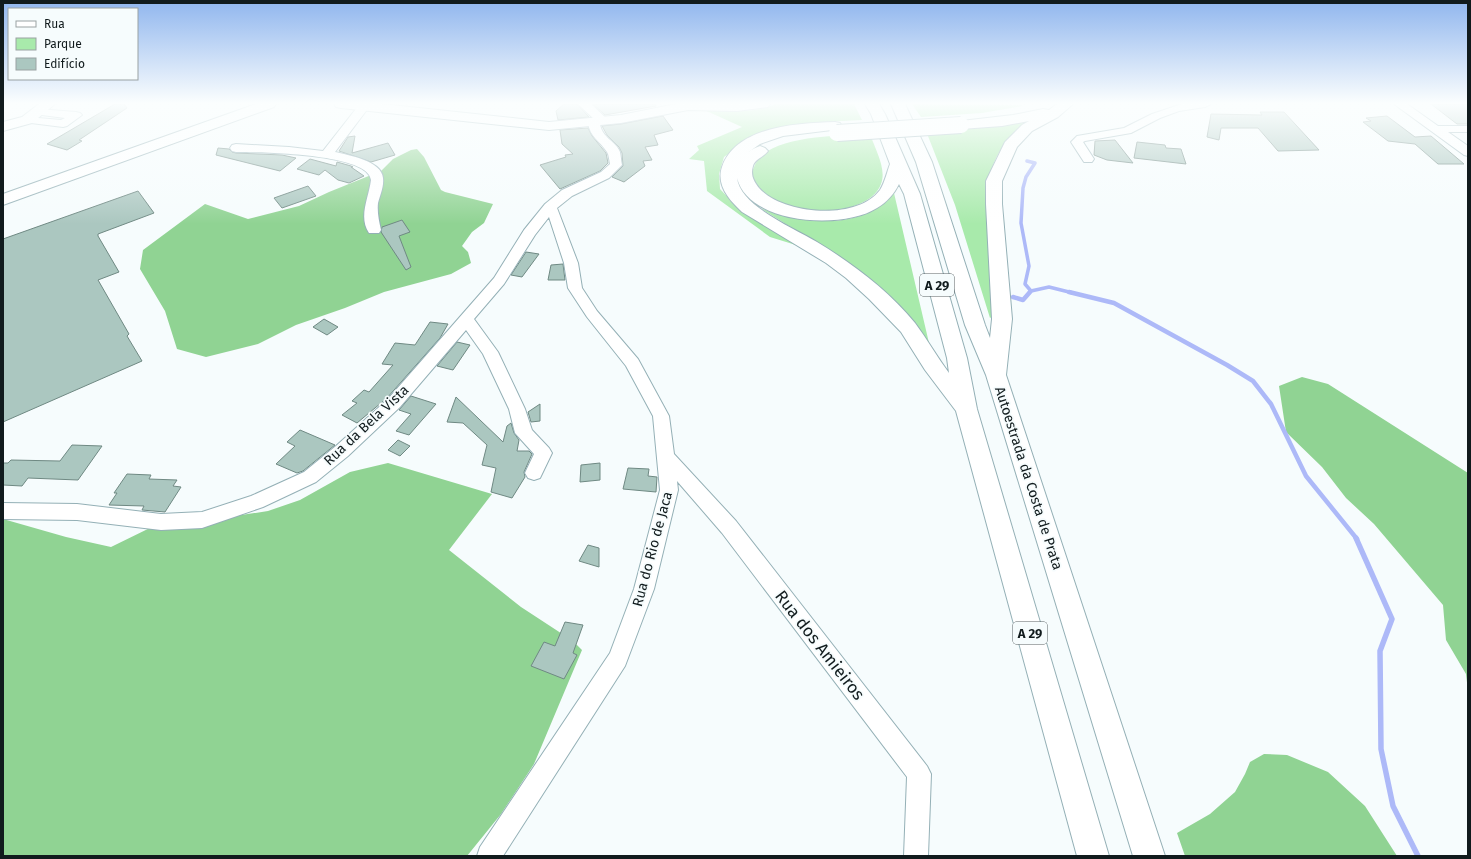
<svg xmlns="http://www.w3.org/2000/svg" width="1471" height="859" font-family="'Fira Sans',sans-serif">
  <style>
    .green { fill: #a8eaab }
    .forest { fill: #90d393 }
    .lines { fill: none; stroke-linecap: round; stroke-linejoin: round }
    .stream-far2 { stroke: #adb9f8; stroke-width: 3.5 }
    .stream-far1 { stroke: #adb9f8; stroke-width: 4.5 }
    .stream { stroke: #adb9f8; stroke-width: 5.5 }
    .building { fill: #abc7c0; stroke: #6f8983 }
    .street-casing { stroke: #94b0b6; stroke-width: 2 }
    .secondary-casing { stroke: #94b0b6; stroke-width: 2 }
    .highway-casing { stroke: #94b0b6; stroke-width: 2 }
    .street { fill: #fff; fill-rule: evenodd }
    .secondary { fill: #fff; fill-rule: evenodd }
    .highway { fill: #fff; fill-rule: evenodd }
    .highway-bridge-casing { stroke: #94b0b6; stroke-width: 18; stroke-linecap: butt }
    .highway-bridge { stroke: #fff; stroke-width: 16 }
    .labels { text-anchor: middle; stroke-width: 3.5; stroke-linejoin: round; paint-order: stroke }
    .shield { fill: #f6fcfd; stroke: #565e60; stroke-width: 1 }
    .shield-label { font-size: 13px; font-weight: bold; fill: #111b1d }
    .street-label { font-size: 14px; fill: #111b1d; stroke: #f6fcfd }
    .near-street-label { font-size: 17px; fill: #111b1d; stroke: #f6fcfd }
  </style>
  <rect width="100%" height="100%" fill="#f6fcfd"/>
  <g class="green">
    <path d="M776 104H854L862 120 821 122 771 129 753 135 724 157 719 174 720 189 739 209 799 246 770 237 707 191 704 161 689 159 699 150 697 146 742 127 700 108C726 111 752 114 776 104Z"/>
    <polygon points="912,104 1021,105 1023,106 982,113 921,117"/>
    <path d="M1040 116C1006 141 996 145 987 188L993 316 990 318 955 205 926 131Z"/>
    <path d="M870 134C875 149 887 169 881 184 870 215 801 217 778 204 769 199 761 191 753 185 752 179 751 173 754 167 766 134 841 136 870 134Z"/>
    <path d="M894 193 929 343 914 326 818 244 760 208C795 221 841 229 875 209 882 205 888 199 894 193Z"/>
  </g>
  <g class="forest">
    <polygon points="417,149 424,157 441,190 445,192 493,204 484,223 472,232 462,246 468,252 471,263 451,274 384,292 345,308 296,325 258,344 206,357 177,349 165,311 140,269 143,250 205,204 248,219 299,206 329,192 381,171 393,159 411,150"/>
    <polygon points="1302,377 1328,384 1468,473 1468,691 1466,674 1446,640 1443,605 1374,524 1346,498 1322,467 1286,432 1279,386"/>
    <polygon points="388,463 492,494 449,550 521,607 573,641 582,650 534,764 501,814 467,856 3,856 3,519 66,537 111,547 158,524 209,520 268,511 300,500 350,472"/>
    <polygon points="1264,754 1287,755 1328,772 1365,806 1397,856 1185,856 1177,833 1210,814 1235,792 1245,774 1250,762"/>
  </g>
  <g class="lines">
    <g class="stream-far2">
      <polyline points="1027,161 1035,163 1026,177 1023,188 1021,223 1029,266 1025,284 1031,291"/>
      <polyline points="1029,293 1031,291 1049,287 1073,293"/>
    </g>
    <g class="stream-far1">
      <polyline points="1069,292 1114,303 1227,365 1253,381 1271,404 1306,476 1357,539"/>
      <polyline points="1013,297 1023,300 1030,292"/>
    </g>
    <polyline class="stream" points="1356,538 1392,619 1380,651 1381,749 1393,806 1418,856"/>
  </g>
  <g class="building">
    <polygon points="115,104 124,104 127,108 79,140 82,141 67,150 47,144"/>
    <polygon points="564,104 577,104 589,117 558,120 556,111"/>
    <polygon points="593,104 655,104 656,106 605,115"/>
    <polygon points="1431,104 1468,104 1468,124 1457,124"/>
    <polygon points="1260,112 1284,112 1319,150 1278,151 1258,128 1221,128 1219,140 1207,137 1211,114 1262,115"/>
    <polygon points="663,116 673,130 654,135 658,145 645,147 652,160 643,161 645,166 624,182 612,177 623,166 622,153 619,147 607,135 602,126 621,124"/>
    <polygon points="1387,116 1415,137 1431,136 1464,164 1438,164 1415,144 1388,141 1363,122 1371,121 1366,118"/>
    <polygon points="588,128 592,136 606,153 608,163 600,171 560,189 540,165 566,157 565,155 573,154 562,144 560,130"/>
    <polygon points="355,136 352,153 388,143 395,155 371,162 339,151 348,137"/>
    <polygon points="1115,140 1133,163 1107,160 1094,155 1095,141"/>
    <polygon points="1137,142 1165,145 1166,148 1181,149 1186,164 1134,158"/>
    <polygon points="218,148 229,149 232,152 236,153 282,155 296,158 280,171 216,155"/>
    <polygon points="310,159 336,166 337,162 351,166 353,167 351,167 364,176 349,183 338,180 325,170 319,175 297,169"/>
    <polygon points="308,186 316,196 282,208 274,198"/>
    <polygon points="138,191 154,213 98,234 98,236 119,272 98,280 129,334 127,336 142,361 3,422 3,239"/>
    <polygon points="402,220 410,232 399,236 411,267 406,270 381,232 382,227"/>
    <polygon points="526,252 539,254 522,277 511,275"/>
    <polygon points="563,264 565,280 548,280 551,265"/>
    <polygon points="324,319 338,327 327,335 313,327"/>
    <polygon points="430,322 448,324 440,338 387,398 357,423 342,415 357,403 352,401 364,390 369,392 393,365 382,364 395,343 415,345"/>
    <polygon points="457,342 470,345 453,370 437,366"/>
    <polygon points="411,396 436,404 409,435 396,431 411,414 399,410"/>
    <polygon points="456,397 503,442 507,426 511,423 514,433 519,440 517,451 529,451 532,454 524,472 525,477 512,498 491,492 496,468 482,465 487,445 463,423 447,422"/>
    <polygon points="540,404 540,421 531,422 528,412"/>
    <polygon points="300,430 335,445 303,471 297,473 276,464 295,446 287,442"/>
    <polygon points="398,440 410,446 400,456 388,450"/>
    <polygon points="72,445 102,446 78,480 28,478 22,486 3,485 3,463 8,463 11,460 60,461"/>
    <polygon points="600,463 600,480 580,482 581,465"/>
    <polygon points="628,468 649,469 648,476 657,477 656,492 623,489"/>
    <polygon points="127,474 151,475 149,479 177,480 173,486 181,487 165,512 142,510 144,506 109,505 117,493 114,493"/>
    <polygon points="588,545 599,548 599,567 579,561"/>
    <polygon points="565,622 583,625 573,653 577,655 564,679 531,666 544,642 555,646"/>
  </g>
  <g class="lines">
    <defs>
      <g id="street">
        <path d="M364 104 369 107 335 152C348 155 382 161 383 178 384 187 380 195 378 203 377 212 379 221 381 230L379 233H369C358 217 369 197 371 180 369 153 257 152 236 152L232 151 230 148 232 145 236 144 289 147 323 151 359 105Z"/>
        <path d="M578 104H591L608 120 610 122 608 124H600C602 138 616 141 620 152 621 156 621 161 622 165L609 178 572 196 557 208 578 263 582 288 597 311 638 359 669 416 674 454 736 521 927 766 931 774 928 856H904L907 777 722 533 677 481 678 490 654 589 625 666 503 856H477L480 847 610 653 634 589 660 490 653 416 626 366 587 317 568 288 564 263 549 217 535 235 504 284 474 319 498 352 525 409 532 430 549 448 552 453 540 478 534 480 528 478 525 473 534 454 515 433 509 409 483 354 466 330 400 407 348 456 316 482 263 507 202 528 161 530 77 520 3 519V503L77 504 161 514 202 512 251 496 304 472 336 446 388 399 494 278 524 230 545 204 562 190 601 172 610 164C609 160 609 155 607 152 600 141 590 137 588 123L590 121 595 120Z"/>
        <polygon points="1182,104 1211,104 1205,107 1179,111 1160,118 1131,133 1085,141 1083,142 1094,159 1092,162 1084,162 1071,142 1077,136 1124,128 1152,114"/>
        <polygon points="1394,104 1407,104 1438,126 1468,126 1468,132 1448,132 1468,146 1468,156 1464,155"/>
        <polygon points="38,109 76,112 80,113 82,115 67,126 63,127 23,122 21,120 23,118 27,117 61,120 65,118 34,114 32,112 34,110"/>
      </g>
      <g id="secondary">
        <polygon points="39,104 55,104 32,123 3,131 3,122 22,117"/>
        <polygon points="334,104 382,104 549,122 621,115 676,104 770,104 768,107 737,111 688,110 621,123 549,130 341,108 336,107"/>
      </g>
      <g id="highway">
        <polygon points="256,104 276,104 274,107 3,205 3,194"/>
        <path d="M865 104H879L885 114 920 194 967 358 977 409 1109 856H1077L956 411 925 370 901 332 869 299 846 278 826 263 742 212C729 200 716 185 722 167 736 126 799 123 835 122L840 123 842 126 840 129 783 136 760 144 750 151 748 152 755 148 760 146 765 148 768 151C764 157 755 159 753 166 750 175 754 182 759 188 783 215 857 221 880 190 885 182 887 172 890 164L871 114ZM737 178C749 225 843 230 877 208 887 202 894 194 899 184L904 194 947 358 949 373C937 357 927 339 915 323 888 290 853 264 817 242 794 228 740 206 737 178Z"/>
        <polygon points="891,104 905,104 932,162 985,325 990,338 992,319 986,204 986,181 1005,142 1022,125 1029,121 1002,126 961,129 956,128 954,125 956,122 961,121 1013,115 1043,109 1049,110 1057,104 1073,104 1058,117 1032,131 1017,147 1002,181 1002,204 1012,319 1006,375 1165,856 1133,856 986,375 965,325 916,162"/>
      </g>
    </defs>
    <use href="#street" class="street-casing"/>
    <use href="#secondary" class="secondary-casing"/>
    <use href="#highway" class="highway-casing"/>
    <use href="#street" class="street"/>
    <use href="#secondary" class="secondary"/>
    <use href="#highway" class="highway"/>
    <defs>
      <polyline id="highway-bridge" points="837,133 961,125"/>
    </defs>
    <use href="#highway-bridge" class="highway-bridge-casing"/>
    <use href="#highway-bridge" class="highway-bridge"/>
  </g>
  <linearGradient id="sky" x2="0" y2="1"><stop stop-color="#90b6ee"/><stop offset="0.46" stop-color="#fbfefe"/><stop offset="1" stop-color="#fbfefe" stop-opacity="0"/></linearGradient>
  <rect width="1471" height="224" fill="url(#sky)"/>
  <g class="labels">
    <g class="shield">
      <rect x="920" y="274" width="34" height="22" rx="3"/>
      <rect x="1013" y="622" width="34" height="22" rx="3"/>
    </g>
    <g class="shield-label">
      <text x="937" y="290">A 29</text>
      <text x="1030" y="638">A 29</text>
    </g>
    <g class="street-label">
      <text transform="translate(366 425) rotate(-43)" y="5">Rua da Bela Vista</text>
      <text transform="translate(1029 478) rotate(72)" y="5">Autoestrada da Costa de Prata</text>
      <text transform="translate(652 549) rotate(-75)" y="5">Rua do Rio de Jaca</text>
    </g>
    <g class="near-street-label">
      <text transform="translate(820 645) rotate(52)" y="6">Rua dos Amieiros</text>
    </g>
  </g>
  <rect width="1471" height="859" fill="none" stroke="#111b1d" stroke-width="8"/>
  <rect x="8" y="8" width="130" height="72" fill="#f6fcfd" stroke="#9aa2a3"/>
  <rect x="16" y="21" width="20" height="6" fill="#ffffff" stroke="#9aa2a3"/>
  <text x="44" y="28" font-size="12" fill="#111b1d">Rua</text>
  <rect x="16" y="38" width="20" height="12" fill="#a8eaab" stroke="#9aa2a3"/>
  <text x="44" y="48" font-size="12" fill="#111b1d">Parque</text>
  <rect x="16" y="58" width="20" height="12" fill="#abc7c0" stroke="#9aa2a3"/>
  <text x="44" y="68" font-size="12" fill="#111b1d">Edifício</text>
</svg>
